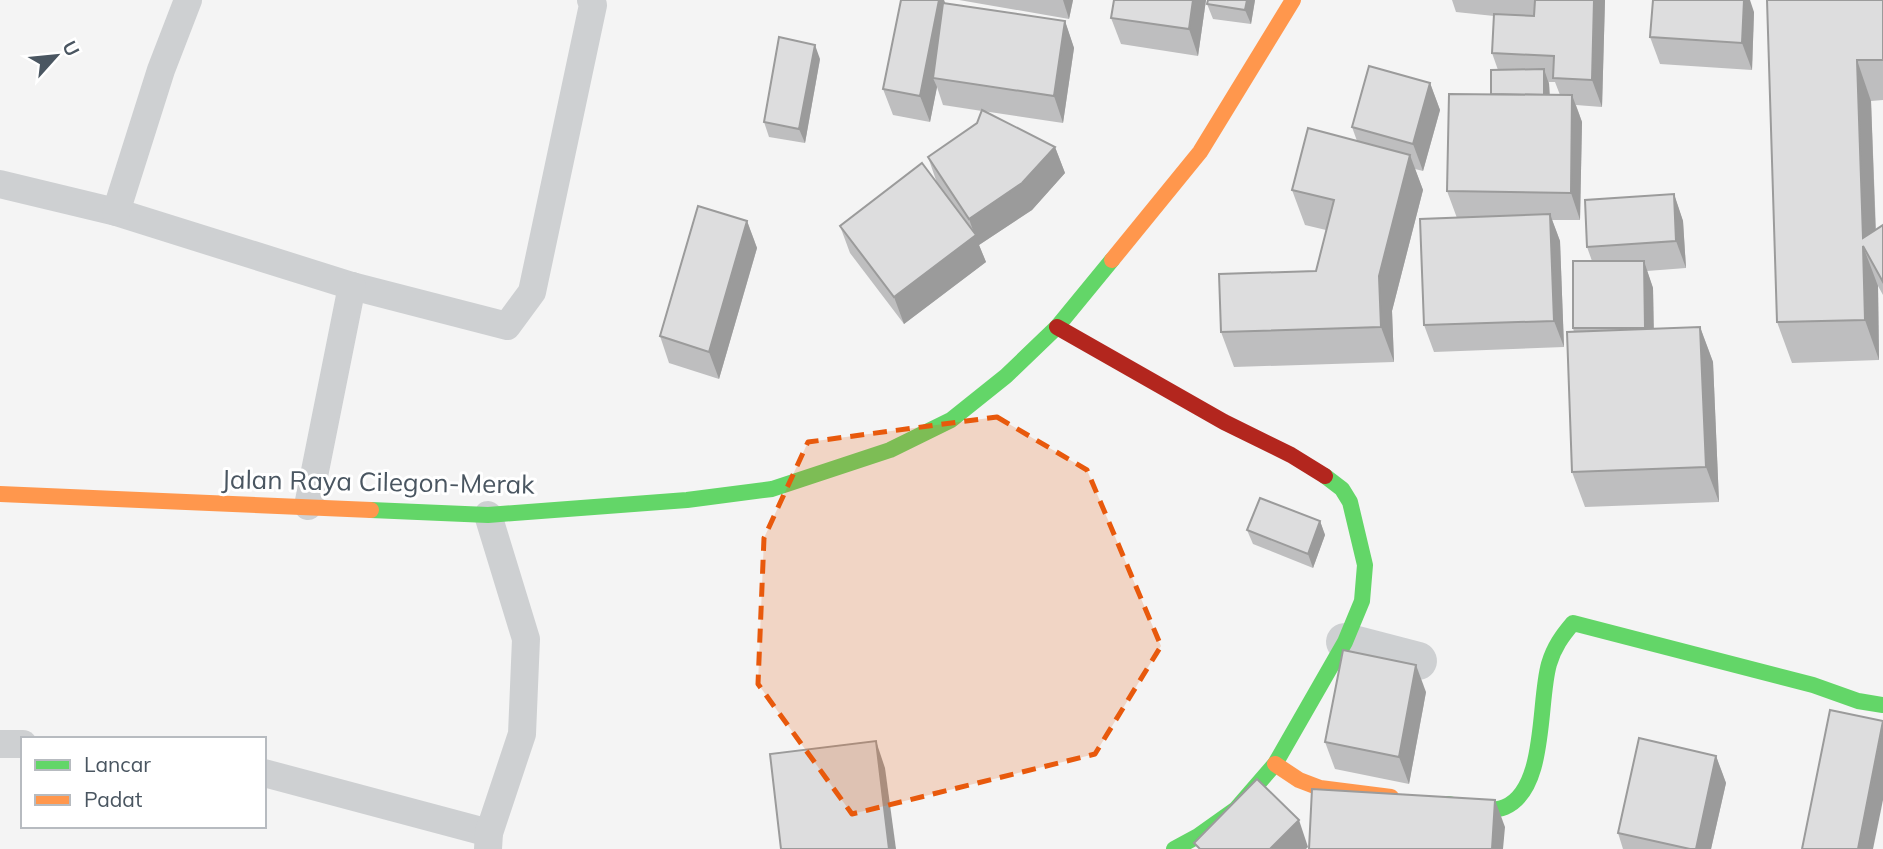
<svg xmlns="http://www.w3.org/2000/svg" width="1883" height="849" font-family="Mulish,sans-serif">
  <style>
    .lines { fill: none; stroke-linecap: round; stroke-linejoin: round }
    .lane { stroke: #ced0d2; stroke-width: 28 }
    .street { stroke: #ced0d2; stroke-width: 38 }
    .fast { stroke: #63d668; stroke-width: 16 }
    .slow { stroke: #ff974d; stroke-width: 16 }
    .jam { stroke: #b3261e; stroke-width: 16 }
    .wall { fill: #bebebf; fill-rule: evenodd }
    .shaded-wall { fill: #9b9b9b }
    .building { fill: #ddddde; stroke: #9b9b9b; stroke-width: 2 }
    .marked { fill: #e8590c; fill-opacity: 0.2; stroke: #e8590c; stroke-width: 5; stroke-dasharray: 14 9; stroke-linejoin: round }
    .labels { text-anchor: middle; stroke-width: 6; stroke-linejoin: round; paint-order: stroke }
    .street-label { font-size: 26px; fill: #4a5661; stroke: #fff }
  </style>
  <rect width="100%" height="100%" fill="#f4f4f4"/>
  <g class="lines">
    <g class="lane">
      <polyline points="0,184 116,212 352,286 507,326 532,292 593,5 591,0"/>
      <polyline points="116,212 161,70 188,0"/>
      <polyline points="308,506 352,286"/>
      <polyline points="0,744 23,744"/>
      <polyline points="264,773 489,833"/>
      <polyline points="488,849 489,833 522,734 526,639 488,515"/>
    </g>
    <polyline class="street" points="1345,642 1418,661"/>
    <g class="fast">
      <polyline points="371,510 488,515 687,500 772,489 890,450 951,420 1006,376 1057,327 1112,260"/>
      <path d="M1447 804C1464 806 1488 814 1505 807 1547 789 1538 702 1549 664 1554 647 1562 636 1573 623L1813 685 1858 701 1883 705"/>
      <polyline points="1174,849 1198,836 1236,809 1275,764 1345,642 1362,601 1365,565 1350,502 1342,489 1325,476"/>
    </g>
    <g class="slow">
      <polyline points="1112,260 1200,152 1293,0"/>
      <polyline points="0,494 371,510"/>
      <polyline points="1275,764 1299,780 1320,788 1391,797"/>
    </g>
    <polyline class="jam" points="1057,327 1224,422 1291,455 1325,476"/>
  </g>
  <g class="wall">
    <polygon points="901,0 944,0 945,4 1065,21 1074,48 1063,123 983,111 1055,147 1065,173 1032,210 979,245 986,262 904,324 850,253 840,226 937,183 928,157 977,123 982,111 943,105 937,87 930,122 893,115 883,89"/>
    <polygon points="959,0 1073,0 1069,19"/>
    <polygon points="1206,0 1198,56 1121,44 1111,18"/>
    <polygon points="1255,0 1251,24 1213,19 1207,4"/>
    <path d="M1452 0H1605L1602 107 1576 105 1582 122 1580 220H1552L1560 241 1564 347 1434 352 1424 325 1457 218 1447 191 1491 94 1498 70 1492 53 1494 16 1456 12ZM1549 82H1555L1560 95H1550Z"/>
    <polygon points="1767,0 1883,0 1883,100 1871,101 1876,230 1883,225 1883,295 1878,286 1879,360 1792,363 1777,322"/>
    <polygon points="1754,12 1752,70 1660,64 1650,37"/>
    <polygon points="820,59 805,143 769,137 764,122"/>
    <polygon points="1430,83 1440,110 1423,171 1415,169 1423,190 1392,311 1394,362 1234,367 1221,332 1316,271 1326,230 1305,225 1292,190 1357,141 1352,127"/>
    <polygon points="1674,194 1683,221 1686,268 1647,271 1653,288 1654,329 1700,327 1713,362 1719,502 1585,507 1572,472 1574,332 1573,328 1592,261 1587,247"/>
    <polygon points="747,221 757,248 719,379 669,363 660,336"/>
    <polygon points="1320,521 1325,535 1313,568 1253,544 1247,530"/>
    <polygon points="1426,692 1409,784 1335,769 1325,742"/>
    <polygon points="1716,756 1726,783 1711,849 1623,849 1618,833"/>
  </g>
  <g class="shaded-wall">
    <polygon points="939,0 944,0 951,19 933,78 937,87 930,122 920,96"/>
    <polygon points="1063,0 1073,0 1069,19"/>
    <polygon points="1193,0 1206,0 1198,56 1189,29"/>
    <polygon points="1247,0 1255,0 1251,24 1245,10"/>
    <polygon points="1594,0 1605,0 1602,107 1592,80"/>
    <polygon points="1744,0 1750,0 1754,12 1752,70 1742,43"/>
    <polygon points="1065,21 1074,48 1063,123 1054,96"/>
    <polygon points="815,45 820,59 805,143 799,129"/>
    <polygon points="1857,60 1871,101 1877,271 1863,238"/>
    <polygon points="1544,69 1549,84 1550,109 1544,95"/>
    <polygon points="1430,83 1440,110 1423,171 1413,144"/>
    <polygon points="1572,95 1582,122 1580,220 1571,193"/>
    <polygon points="1055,147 1065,173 1032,210 979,245 986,262 904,324 894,297 975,236 969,219"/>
    <polygon points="1410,155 1423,190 1392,311 1394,362 1381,327 1379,276"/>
    <polygon points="1674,194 1683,221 1686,268 1676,241"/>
    <polygon points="1550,214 1560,241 1564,347 1554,321"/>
    <polygon points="747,221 757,248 719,379 709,352"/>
    <polygon points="1863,246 1878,286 1879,360 1865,320"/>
    <polygon points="1644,261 1653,288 1654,355 1645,328"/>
    <polygon points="1700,327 1713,362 1719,502 1706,467"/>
    <polygon points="1320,521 1325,535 1313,568 1308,554"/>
    <polygon points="1416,665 1426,692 1409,784 1399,757"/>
    <polygon points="1883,723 1883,800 1873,849 1858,849"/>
    <polygon points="876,741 885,768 896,849 889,849"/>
    <polygon points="1716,756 1726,783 1711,849 1696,849"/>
    <polygon points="1495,800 1505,827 1503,849 1492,849"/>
    <polygon points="1299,820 1308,847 1306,849 1270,849"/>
  </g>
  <g class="building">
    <polygon points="901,0 939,0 920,96 883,89"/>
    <polygon points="1114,0 1193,0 1189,29 1111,18"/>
    <polygon points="1208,0 1247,0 1245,10 1207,4"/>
    <polygon points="1535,0 1594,0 1592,80 1553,78 1554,56 1492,53 1494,14 1534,16"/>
    <polygon points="1653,0 1744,0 1742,43 1650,37"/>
    <polygon points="1767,0 1883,0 1883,60 1857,60 1863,238 1883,225 1883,282 1863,246 1865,320 1777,322"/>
    <polygon points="943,3 1065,21 1054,96 933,78"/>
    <polygon points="779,37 815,45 799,129 764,122"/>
    <polygon points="1369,66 1430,83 1413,144 1352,127"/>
    <polygon points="1544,69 1544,95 1491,94 1491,70"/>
    <polygon points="1449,94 1572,95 1571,193 1447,191"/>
    <polygon points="982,110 1055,147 1022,183 969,219 928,157 977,123"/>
    <polygon points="1308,128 1410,155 1379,276 1381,327 1221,332 1219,274 1316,271 1334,200 1292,190"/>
    <polygon points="922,163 976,235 894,297 840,226"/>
    <polygon points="1674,194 1676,241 1587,247 1585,200"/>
    <polygon points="698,206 747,221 709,352 660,336"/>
    <polygon points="1550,214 1554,321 1424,325 1420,219"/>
    <polygon points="1573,261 1644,261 1645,328 1573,328"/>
    <polygon points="1700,327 1706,467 1572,472 1567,332"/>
    <polygon points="1260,498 1320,521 1308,554 1247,530"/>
    <polygon points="1343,650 1416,665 1399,757 1325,742"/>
    <polygon points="1830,710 1883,721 1858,849 1802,849"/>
    <polygon points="1639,738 1716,756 1696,849 1690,849 1618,833"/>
    <polygon points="876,741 889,849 781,849 770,754"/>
    <polygon points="1257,779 1299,820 1270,849 1200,849 1194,843"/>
    <polygon points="1312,789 1495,800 1492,849 1309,849"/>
  </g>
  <path class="marked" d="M997 417 1087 470 1161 646 1095 754 852 814 758 684 764 538 808 442Z"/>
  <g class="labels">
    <g class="street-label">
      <text transform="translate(378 482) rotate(1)" y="9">Jalan Raya Cilegon-Merak</text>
    </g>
  </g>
  <rect x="21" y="737" width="245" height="91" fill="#ffffff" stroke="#b7bbc0" stroke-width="2"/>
  <rect x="35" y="760" width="35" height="10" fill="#63d668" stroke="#b7bbc0" stroke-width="2"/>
  <text x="84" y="772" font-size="21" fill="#4a5661">Lancar</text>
  <rect x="35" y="795" width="35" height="10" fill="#ff974d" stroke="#b7bbc0" stroke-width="2"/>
  <text x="84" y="807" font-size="21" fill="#4a5661">Padat</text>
  <g transform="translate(56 56) rotate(63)" stroke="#ffffff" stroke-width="5" paint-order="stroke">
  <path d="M0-5L12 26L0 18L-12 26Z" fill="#4a5661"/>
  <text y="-10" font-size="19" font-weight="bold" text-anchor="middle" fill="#4a5661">U</text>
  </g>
</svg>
